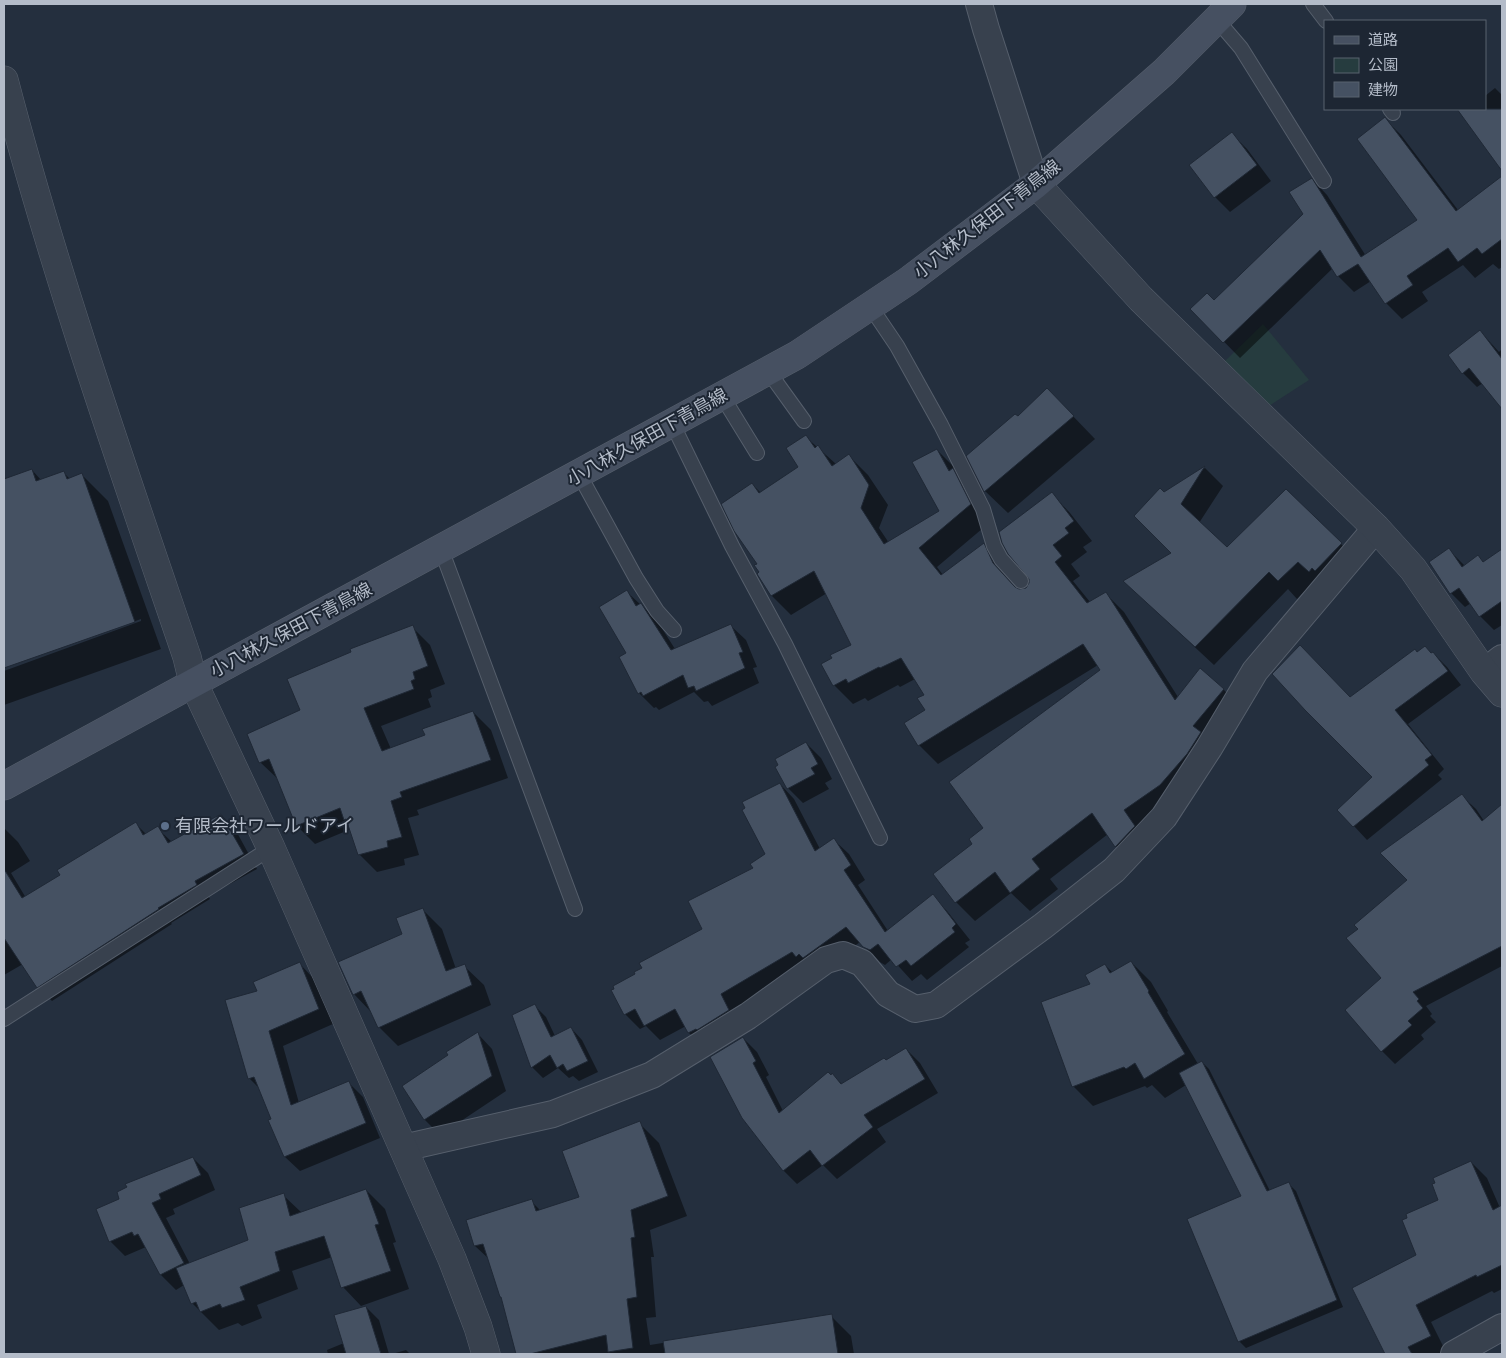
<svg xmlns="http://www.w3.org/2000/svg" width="1506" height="1358" font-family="'Exo 2','Noto Sans JP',sans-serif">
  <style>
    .green { fill: #263c3f }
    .shadow { fill: #0007 }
    .building { fill: #455162; stroke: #1f2835 }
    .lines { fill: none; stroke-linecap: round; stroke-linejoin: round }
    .service-casing { stroke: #565f6c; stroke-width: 16 }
    .minor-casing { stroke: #565f6c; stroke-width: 28 }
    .tertiary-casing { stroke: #565f6c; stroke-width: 29 }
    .secondary-casing { stroke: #565f6c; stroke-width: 29 }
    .service { stroke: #38414e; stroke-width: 14 }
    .minor { stroke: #38414e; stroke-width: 26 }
    .tertiary { stroke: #38414e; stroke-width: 28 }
    .secondary { stroke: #465061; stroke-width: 28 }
    .service-dot { fill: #5c6f8a; stroke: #1d2633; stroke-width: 2 }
    .labels { text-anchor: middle; stroke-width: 4; stroke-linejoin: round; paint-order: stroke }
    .street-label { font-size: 18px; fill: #b4bcc9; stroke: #1d2633 }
    .poi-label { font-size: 18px; fill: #b4bcc9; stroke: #1d2633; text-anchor: start }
  </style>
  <rect width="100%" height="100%" fill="#242f3e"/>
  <polygon class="green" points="1263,324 1309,380 1269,406 1224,362"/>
  <g class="shadow">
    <polygon points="1495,88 1502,95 1502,169 1461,113 1466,109 1485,109 1485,96"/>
    <polygon points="1385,119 1401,135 1458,210 1502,177 1502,267 1499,269 1493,264 1475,278 1463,265 1422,292 1428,301 1402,319 1386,303 1371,281 1354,292 1338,276 1333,268 1240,358 1192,309 1214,302 1304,215 1312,179 1327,195 1366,256 1419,220"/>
    <polygon points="1232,134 1247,149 1271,181 1230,212 1215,197"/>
    <polygon points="1480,331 1499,352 1501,350 1502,351 1502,407 1483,383 1477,387 1463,373 1449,355"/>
    <polygon points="1069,412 1095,439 1008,513 985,491 968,456"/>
    <polygon points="806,437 836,464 849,456 868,475 888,505 879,528 889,543 941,512 937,450 956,469 989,523 937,567 943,575 984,544 1003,563 1012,584 1018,591 1027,589 1031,584 1052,494 1070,513 1092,541 1083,547 1087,552 1071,564 1080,576 1073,581 1090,602 1105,593 1124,612 1178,697 1200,670 1224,690 1242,709 1135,865 1116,846 1108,834 1050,879 1058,889 1030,911 1011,893 975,921 956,902 974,844 984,828 1101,670 1098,665 938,764 919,745 927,711 925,695 915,679 900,687 898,685 868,701 865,698 853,704 834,685 852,645 827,593 791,615 772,596 759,574 761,573 758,564 752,484 761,493 800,467"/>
    <polygon points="1205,468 1223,486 1199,523 1227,549 1341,544 1359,562 1317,579 1297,599 1288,589 1214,665 1143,599 1173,553 1164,493"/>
    <polygon points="32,470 41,480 64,473 70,479 82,475 108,501 161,649 4,705 4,671 141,621 141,619 4,668 4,480"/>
    <polygon points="1449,550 1465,566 1478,557 1484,563 1502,550 1502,625 1494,630 1480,616 1471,603 1465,607 1451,593"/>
    <polygon points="627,592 656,619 675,649 731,626 746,640 757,667 753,668 759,683 712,706 708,701 704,702 694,692 659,710 656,707 654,708 639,693 627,654"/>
    <polygon points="412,627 430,645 445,684 430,690 432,697 428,699 431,707 381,726 391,749 426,736 473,712 491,730 508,778 417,810 419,815 408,818 419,855 404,859 405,865 377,872 359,854 351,829 315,844 297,826 279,780 261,763 248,735 302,711"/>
    <polygon points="1418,653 1433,653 1447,667 1461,685 1408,724 1444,769 1438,775 1442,779 1367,840 1354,826 1374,777 1350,698"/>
    <polygon points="806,743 821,758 832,779 825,783 829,789 803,803 788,788 776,767"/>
    <polygon points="780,784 794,799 820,849 834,840 849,854 865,880 858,885 888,931 932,896 947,911 970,940 965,943 969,947 927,980 921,974 912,981 892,959 885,965 880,962 860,942 819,972 704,1047 689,1033 686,1026 660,1040 646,1026 640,1029 625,1014 636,975 704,929 767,855"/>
    <polygon points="1462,796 1476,809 1484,821 1502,805 1502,966 1426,1006 1432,1014 1430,1016 1436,1022 1421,1035 1424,1039 1395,1064 1382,1051 1383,979 1359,929 1408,881"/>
    <polygon points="221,815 235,829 257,869 208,896 210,899 171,923 172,924 52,1001 38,987 23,964 4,975 4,828 18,842 30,861 11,873 26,898 62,875 136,824 146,834 157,828 172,842"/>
    <polygon points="423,910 442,929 456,969 464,966 484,985 491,1005 398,1046 379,1027 372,1013 354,994"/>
    <polygon points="1131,962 1151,982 1168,1011 1167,1012 1198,1064 1202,1062 1209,1069 1270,1191 1289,1184 1296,1191 1343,1307 1246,1348 1239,1341 1243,1197 1186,1085 1165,1098 1152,1085 1147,1088 1145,1086 1093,1106 1073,1086 1092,984 1105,965 1113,973"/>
    <polygon points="300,964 314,979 333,1024 283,1046 299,1103 348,1082 363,1097 380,1138 300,1171 285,1157 260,1089 249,1078 258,992"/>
    <polygon points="535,1006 546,1017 555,1036 571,1028 582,1040 598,1072 579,1081 573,1076 569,1078 558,1068 543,1078 532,1067"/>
    <polygon points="478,1034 492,1049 506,1091 440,1135 425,1120 403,1086 450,1055"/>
    <polygon points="743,1038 757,1052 769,1075 766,1077 783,1111 832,1075 842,1084 906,1049 920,1063 938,1093 877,1129 886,1142 837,1179 823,1165 797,1184 783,1170"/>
    <polygon points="639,1123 659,1143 687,1216 650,1230 654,1257 651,1257 656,1317 646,1318 650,1345 831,1316 851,1336 854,1354 517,1354 502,1298 489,1259 475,1246 531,1201 541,1211 581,1198"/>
    <polygon points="193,1158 208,1173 215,1190 173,1209 175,1214 166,1218 190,1264 250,1240 283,1195 302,1213 366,1190 385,1209 396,1242 393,1243 409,1289 361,1306 343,1287 332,1257 292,1271 298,1289 257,1305 262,1318 242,1326 238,1323 219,1330 192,1303 184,1285 176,1290 161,1275 146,1247 125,1256 110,1241 121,1200"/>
    <polygon points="1471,1162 1487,1178 1500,1208 1502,1207 1502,1289 1494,1293 1492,1291 1431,1322 1446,1352 1441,1354 1386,1354 1354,1289 1418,1256 1440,1200"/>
    <polygon points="366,1307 379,1320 389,1354 328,1354 327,1350 344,1343"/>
    <polygon points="406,1350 410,1354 392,1354"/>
  </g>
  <g class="building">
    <polygon points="1457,109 1502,109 1502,171"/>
    <polygon points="1385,117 1456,211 1502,176 1502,239 1482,254 1477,248 1458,262 1448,248 1407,276 1413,285 1385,304 1358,264 1337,277 1320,250 1223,343 1190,309 1207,293 1214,300 1303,214 1289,192 1312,178 1361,257 1417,220 1357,139"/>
    <polygon points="1232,132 1257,165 1214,198 1189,165"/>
    <polygon points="1480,330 1502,359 1502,409 1469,368 1462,374 1448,355"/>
    <polygon points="1047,388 1074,416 984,492 966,456 1015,414 1018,416"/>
    <polygon points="806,435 815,448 818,445 832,466 849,454 869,485 861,508 884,544 939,511 912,462 937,449 949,471 953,468 971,504 919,548 941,575 984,543 993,563 1015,587 1019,589 1026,588 1029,583 1029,579 1008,554 1002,543 999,532 1052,492 1074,521 1065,528 1069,533 1053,545 1062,556 1055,562 1087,603 1106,592 1175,700 1200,668 1224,689 1193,726 1201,732 1187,754 1160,785 1124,810 1135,826 1117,845 1115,847 1092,813 1032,859 1040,869 1010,893 995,872 955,903 933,874 972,844 969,839 983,828 949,782 1100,670 1083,644 918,746 904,723 925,710 917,698 924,695 901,658 880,668 879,667 848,683 846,679 833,686 821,664 832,658 830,655 851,645 814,571 771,596 757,574 759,572 754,565 757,564 734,531 721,504 752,483 759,493 798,467 786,448"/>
    <polygon points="1205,466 1181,504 1227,547 1286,489 1342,543 1315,571 1312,568 1309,572 1298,562 1278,581 1269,572 1195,647 1123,581 1171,553 1134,516 1160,488 1164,492"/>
    <polygon points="32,469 36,481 64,471 67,479 82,473 135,622 4,668 4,479"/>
    <polygon points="1449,548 1462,567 1478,555 1483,562 1502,549 1502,601 1479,617 1459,588 1450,594 1429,562"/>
    <polygon points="627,590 636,606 641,603 671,650 731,624 743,652 739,653 745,668 696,691 694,686 688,688 683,675 643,696 641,692 638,694 619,657 626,653 599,607"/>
    <polygon points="413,625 428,666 413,672 415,679 411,681 414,689 364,708 382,751 425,735 422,729 473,711 491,760 400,792 402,797 391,801 402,837 387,841 388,847 358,855 346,819 344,820 340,808 296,826 269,759 259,763 247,734 300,710 287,679 351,652 350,649"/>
    <polygon points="1300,645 1350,697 1415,649 1417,652 1425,646 1431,653 1433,652 1448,671 1395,710 1432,755 1425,760 1429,765 1353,827 1337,810 1372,777 1305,710 1272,674"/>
    <polygon points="806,742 818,764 811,768 815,774 787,789 775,767 778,765 775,759"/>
    <polygon points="780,783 815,851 834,838 851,865 844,870 885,932 933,894 956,924 952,928 955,932 911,966 906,960 896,967 878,944 870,950 863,947 846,927 803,958 799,954 796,957 792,952 721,994 729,1010 697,1030 696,1029 688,1033 675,1009 644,1026 635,1009 624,1015 611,990 614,989 613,986 635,974 634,972 642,968 639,963 702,929 688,901 753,868 750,864 765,854 742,810 745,808 742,802"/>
    <polygon points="1462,794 1482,821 1502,804 1502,946 1413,992 1419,999 1417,1001 1423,1008 1408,1021 1412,1025 1381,1052 1345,1010 1381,978 1346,938 1358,929 1354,925 1407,880 1380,853"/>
    <polygon points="221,814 244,854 195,881 197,885 158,908 159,909 37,988 4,938 4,869 22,898 60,875 57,870 136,822 143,835 158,826 168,843"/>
    <polygon points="423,908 446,971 465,964 472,985 378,1028 361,991 353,995 338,962 402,934 396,918"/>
    <polygon points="1131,961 1149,991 1148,992 1185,1054 1144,1079 1135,1063 1126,1069 1124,1067 1072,1087 1041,1002 1090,984 1085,975 1105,964 1110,973"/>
    <polygon points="300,962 319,1009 269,1031 291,1105 349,1081 366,1123 284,1157 268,1120 271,1119 254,1077 248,1079 225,1000 257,991 253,982"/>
    <polygon points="535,1004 551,1037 571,1027 588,1061 567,1071 563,1064 557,1068 550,1055 531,1068 512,1015"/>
    <polygon points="478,1032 492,1076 424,1120 402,1086 448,1055 446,1052"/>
    <polygon points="743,1037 756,1061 753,1063 779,1113 828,1072 831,1075 832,1073 841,1084 884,1058 886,1060 906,1048 925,1079 864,1115 873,1127 822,1166 810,1150 783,1171 742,1118 710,1057"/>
    <polygon points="1202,1061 1267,1191 1289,1182 1337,1300 1238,1342 1187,1219 1241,1196 1179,1073"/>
    <polygon points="640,1121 668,1196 631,1210 635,1237 631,1238 637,1297 627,1299 633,1348 608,1352 606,1335 530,1354 516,1354 501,1297 500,1297 483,1244 474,1246 466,1220 532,1199 536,1211 579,1197 562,1151"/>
    <polygon points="193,1157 201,1175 159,1194 161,1199 152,1203 184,1263 160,1275 138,1234 134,1236 132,1232 109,1242 96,1209 119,1199 117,1192 127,1187 125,1184"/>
    <polygon points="1471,1161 1493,1210 1502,1205 1502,1265 1477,1277 1476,1275 1416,1305 1431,1336 1408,1347 1412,1354 1385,1354 1352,1288 1416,1255 1402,1220 1407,1218 1406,1214 1438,1200 1432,1184 1435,1183 1433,1178"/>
    <polygon points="366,1189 379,1224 375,1225 391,1271 341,1288 324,1236 275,1252 280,1271 240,1287 245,1300 222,1308 220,1304 200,1312 196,1302 191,1304 176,1268 248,1240 239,1208 284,1193 290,1216"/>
    <polygon points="366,1306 381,1354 346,1354 334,1315"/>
    <polygon points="832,1314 838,1354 665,1354 663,1341"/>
  </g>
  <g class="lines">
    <defs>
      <g id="service">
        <polyline points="1313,4 1326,21"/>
        <polyline points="1217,20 1241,48 1324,181"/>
        <polyline points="1390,109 1393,113"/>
        <polyline points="870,306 897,346 941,425 983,509 994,546 1001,559 1021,581"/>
        <polyline points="768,371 804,421"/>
        <polyline points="722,396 757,453"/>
        <polyline points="672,423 732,546 785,644 880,838"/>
        <polyline points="579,474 636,578 657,611 674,630"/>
        <polyline points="441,549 575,909"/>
        <polyline points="4,1019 271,848"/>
      </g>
      <g id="minor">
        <polyline points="979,4 986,29 1036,184"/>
        <polyline points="1484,672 1502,658"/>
        <polyline points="403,1148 553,1114 652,1075 748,1016 826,960 843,955 862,963 888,994 915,1009 936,1005 1043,926 1114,870 1164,817 1209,748 1255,671 1376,528"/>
        <polyline points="1454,1354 1502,1327"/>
      </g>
      <g id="tertiary">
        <path d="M4 80C55 275 122 466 187 657L193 682 271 848 452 1259 478 1327 486 1354"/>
        <polyline points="1036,184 1141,299 1376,528 1413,569 1484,672 1502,693"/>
      </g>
      <polyline id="secondary" points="4,786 797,355 908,281 1036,184 1164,72 1232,4"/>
    </defs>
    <use href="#service" class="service-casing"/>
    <use href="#minor" class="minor-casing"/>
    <use href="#tertiary" class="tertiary-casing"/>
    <use href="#secondary" class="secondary-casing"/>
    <use href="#service" class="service"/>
    <use href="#minor" class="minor"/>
    <use href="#tertiary" class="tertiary"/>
    <use href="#secondary" class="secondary"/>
  </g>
  <circle class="service-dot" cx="165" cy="826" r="5"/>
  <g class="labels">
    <g class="street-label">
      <text transform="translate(987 219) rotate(-38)" y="6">小八林久保田下青鳥線</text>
      <text transform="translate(647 437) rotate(-29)" y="6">小八林久保田下青鳥線</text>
      <text transform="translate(291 630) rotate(-28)" y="6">小八林久保田下青鳥線</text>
    </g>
    <g class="poi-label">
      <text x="175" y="832">有限会社ワールドアイ</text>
    </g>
  </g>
  <rect width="1506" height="1358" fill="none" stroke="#b4bcc9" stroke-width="10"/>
  <rect x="1324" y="20" width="162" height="90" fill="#1d2633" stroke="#59626f"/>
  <rect x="1334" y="36" width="25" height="8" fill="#465061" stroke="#59626f"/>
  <text x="1368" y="45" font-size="15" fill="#b4bcc9">道路</text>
  <rect x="1334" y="58" width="25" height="15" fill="#263c3f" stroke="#59626f"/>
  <text x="1368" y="70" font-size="15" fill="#b4bcc9">公園</text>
  <rect x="1334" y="82" width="25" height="15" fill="#455162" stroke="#59626f"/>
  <text x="1368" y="95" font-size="15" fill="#b4bcc9">建物</text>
</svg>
